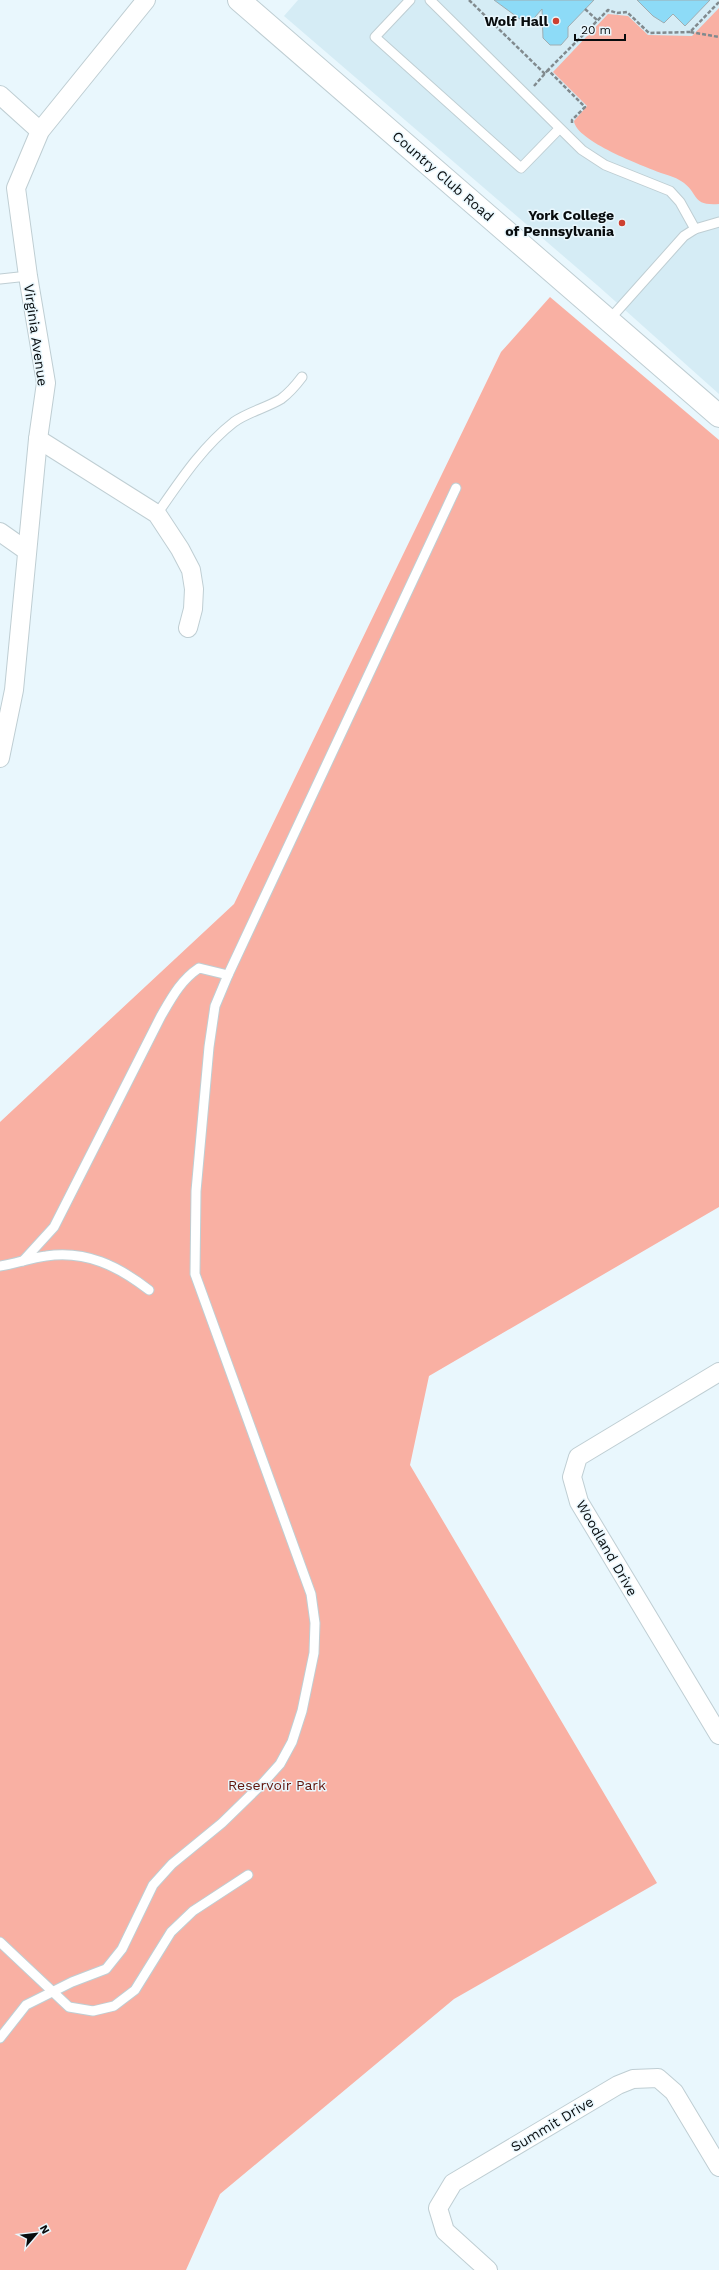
<svg xmlns="http://www.w3.org/2000/svg" width="719" height="2270" font-family="'Work Sans',sans-serif">
  <style>
    .built { fill: #d5ecf5 }
    .green { fill: #f9b0a3 }
    .building { fill: #8ddbf7; stroke: #9fadb2 }
    .lines { fill: none; stroke-linecap: round; stroke-linejoin: round }
    .service-casing { stroke: #bfced3; stroke-width: 11 }
    .minor-casing { stroke: #bfced3; stroke-width: 20 }
    .secondary-casing { stroke: #bfced3; stroke-width: 24 }
    .path { stroke: #818a8e; stroke-width: 2.5; stroke-dasharray: 4 2; stroke-linecap: butt }
    .service { stroke: #fff; stroke-width: 9 }
    .minor { stroke: #fff; stroke-width: 18 }
    .secondary { stroke: #fff; stroke-width: 22 }
    .poi-dot { fill: #cd4030; stroke: #e9f7fd; stroke-width: 1.5 }
    .labels { text-anchor: middle; stroke-width: 3; stroke-linejoin: round; paint-order: stroke }
    .poi-label { font-size: 14px; font-weight: bold; fill: #080c0e; stroke: #e9f7fd; text-anchor: end }
    .street-label { font-size: 14px; fill: #080c0e; stroke: #e9f7fd }
    .park-label { font-size: 14px; fill: #60140b; stroke: #e9f7fd }
  </style>
  <rect width="100%" height="100%" fill="#e9f7fd"/>
  <polygon class="built" points="298,0 719,0 719,394 597,285 284,16"/>
  <g class="green">
    <path d="M719 8V204C690 206 700 193 681 181 675 177 667 175 661 173 643 166 576 141 574 121L587 106 553 72 608 14 628 16 648 35 692 36Z"/>
    <polygon points="550,297 719,440 719,1207 429,1376 410,1465 657,1883 454,1999 220,2194 186,2270 0,2270 0,1122 234,904 501,352"/>
  </g>
  <g class="building">
    <polygon points="494,0 594,0 568,27 568,37 561,45 550,45 543,38 542,9 528,25"/>
    <polygon points="637,0 710,0 685,26 673,14 664,23 653,16"/>
  </g>
  <g class="lines">
    <defs>
      <g id="service">
        <polyline points="410,0 375,37 521,168 559,129"/>
        <polyline points="430,0 582,150 605,165 670,191 680,202 695,229"/>
        <polyline points="0,279 28,276"/>
        <polyline points="609,320 684,236 695,229 719,222"/>
        <path d="M157 514C180 481 202 447 234 422 248 412 266 408 281 399 289 393 296 385 302 377"/>
        <path d="M23 1261 54 1227 161 1016C172 997 181 980 199 968L228 975"/>
        <path d="M0 1266C15 1264 30 1258 46 1256 86 1250 118 1266 149 1290"/>
        <polyline points="0,1942 69,2007 93,2011 114,2006 135,1990 171,1932 193,1911 248,1875"/>
        <polyline points="0,2038 26,2005 72,1982 106,1969 122,1949 153,1885 172,1864 222,1823 262,1784 280,1764 292,1742 302,1711 314,1653 315,1623 311,1594 195,1274 196,1191 209,1047 215,1006 228,975 456,488"/>
      </g>
      <g id="minor">
        <polyline points="0,95 40,131"/>
        <polyline points="38,439 157,514 180,549 191,570 194,589 193,609 188,628"/>
        <polyline points="0,532 27,551"/>
        <polyline points="0,758 14,690 38,439 46,383 28,276 16,188 40,131 146,0"/>
        <polyline points="719,1372 578,1457 572,1477 579,1502 719,1735"/>
        <polyline points="488,2270 445,2231 438,2208 453,2183 618,2085 633,2079 658,2078 674,2092 719,2167"/>
      </g>
      <polyline id="secondary" points="239,0 719,416"/>
    </defs>
    <use href="#service" class="service-casing"/>
    <use href="#minor" class="minor-casing"/>
    <use href="#secondary" class="secondary-casing"/>
    <g class="path">
      <polyline points="469,0 545,74"/>
      <polyline points="719,2 690,32 719,37"/>
      <polyline points="585,9 597,20"/>
      <polyline points="534,86 548,70"/>
      <polyline points="572,123 572,120 585,107 548,70 608,10 617,13 627,12 649,33 690,32"/>
    </g>
    <use href="#service" class="service"/>
    <use href="#minor" class="minor"/>
    <use href="#secondary" class="secondary"/>
  </g>
  <g class="poi-dot">
    <circle cx="556" cy="21" r="4"/>
    <circle cx="622" cy="223" r="4"/>
  </g>
  <g class="labels">
    <g class="poi-label">
      <text x="548" y="26">Wolf Hall</text>
      <text x="614" y="220">York College<tspan x="614" dy="16">of Pennsylvania</tspan></text>
    </g>
    <g class="street-label">
      <text transform="translate(443 176) rotate(41)" y="5">Country Club Road</text>
      <text transform="translate(36 335) rotate(82)" y="5">Virginia Avenue</text>
      <text transform="translate(607 1548) rotate(60)" y="5">Woodland Drive</text>
      <text transform="translate(552 2124) rotate(-31)" y="5">Summit Drive</text>
    </g>
    <g class="park-label">
      <text x="277" y="1790">Reservoir Park</text>
    </g>
  </g>
  <g transform="translate(36 2234) rotate(62)" stroke="#e9f7fd" stroke-width="3" paint-order="stroke">
  <path d="M0-3L7 15L0 10L-7 15Z" fill="#080c0e"/>
  <text y="-6" font-size="11" font-weight="bold" text-anchor="middle" fill="#080c0e">N</text>
  </g>
  <path d="M575 34v6h50v-6" fill="none" stroke="#080c0e" stroke-width="2"/>
  <text x="581" y="34" font-size="12" fill="#080c0e" stroke="#e9f7fd" stroke-width="3" paint-order="stroke">20 m</text>
</svg>
